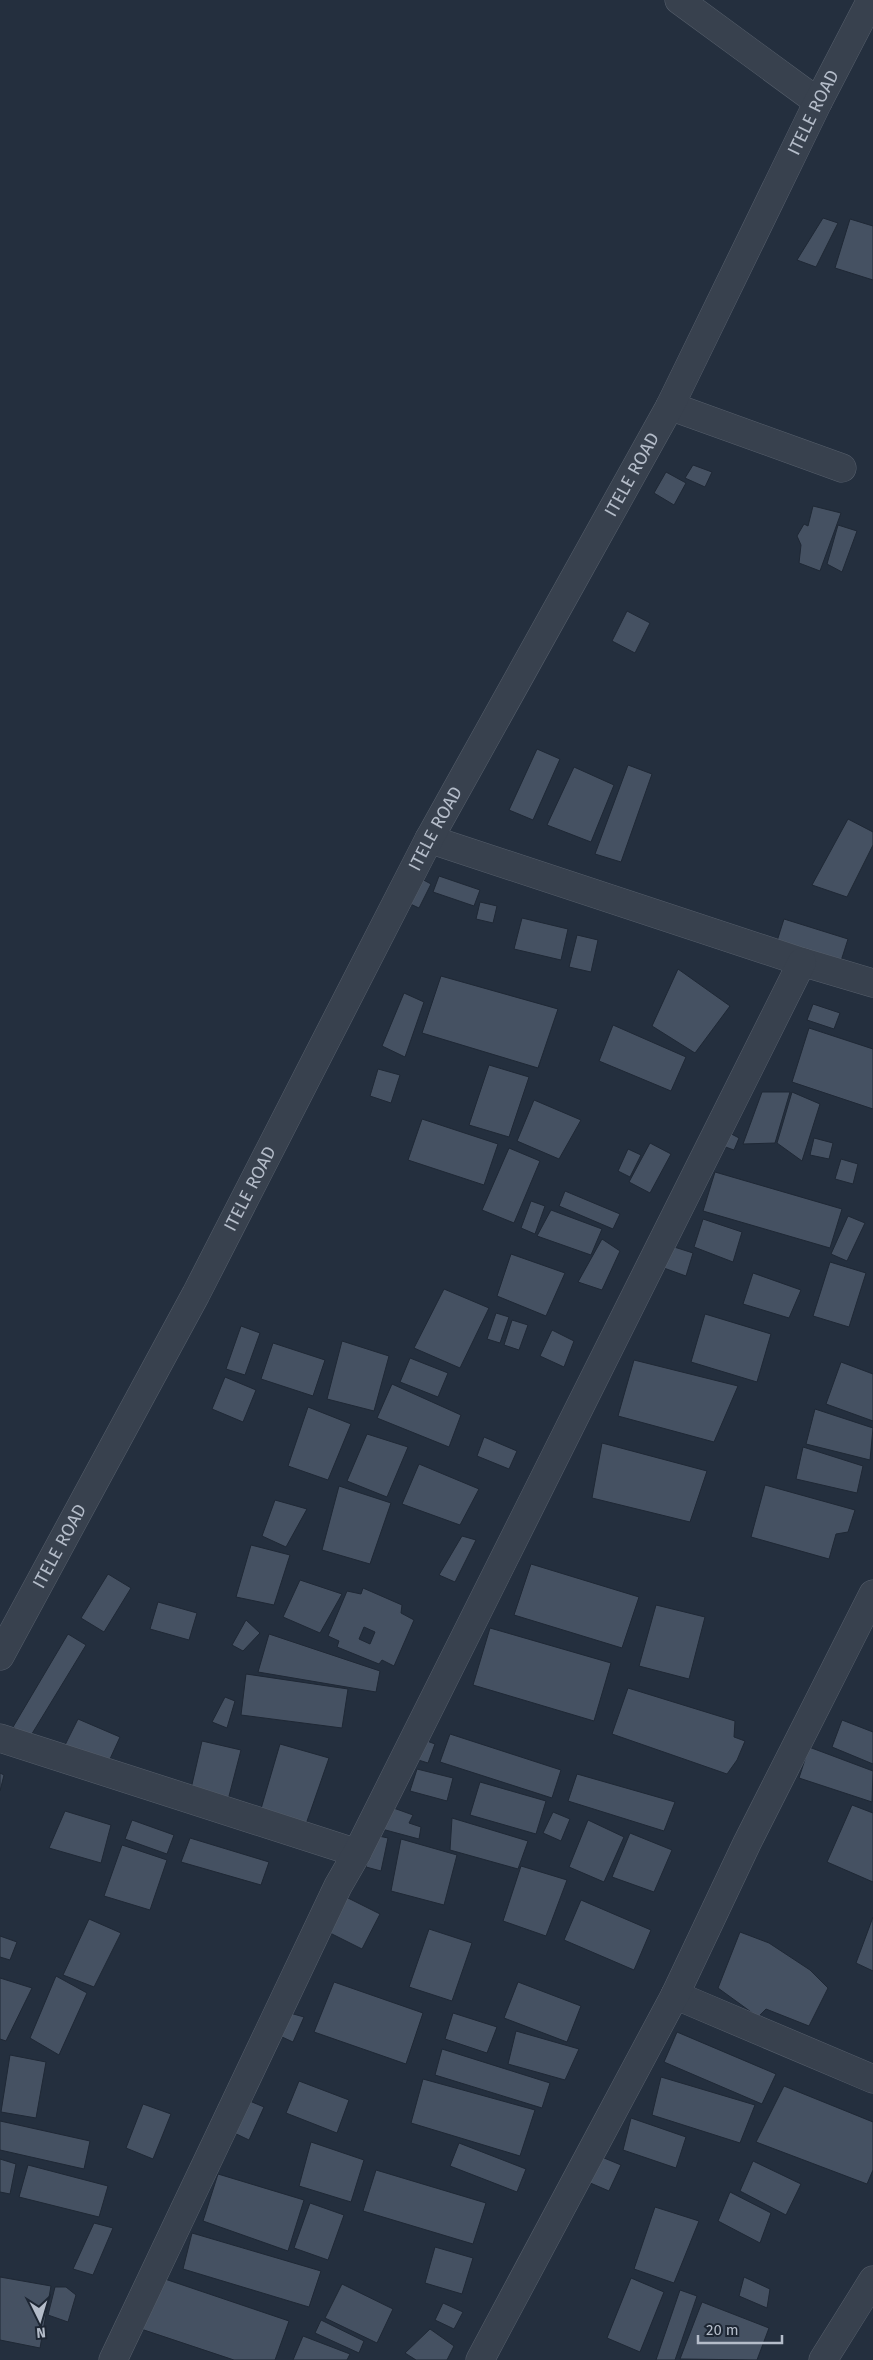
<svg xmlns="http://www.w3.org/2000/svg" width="873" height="2360" font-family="'Fira Sans',sans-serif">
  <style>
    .building { fill: #455162; stroke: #1f2835; fill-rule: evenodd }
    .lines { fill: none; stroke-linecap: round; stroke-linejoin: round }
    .street-casing { stroke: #565f6c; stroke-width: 29 }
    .street { stroke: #38414e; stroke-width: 28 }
    .labels { text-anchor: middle; stroke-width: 4; stroke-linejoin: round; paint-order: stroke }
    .street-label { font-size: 18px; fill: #b4bcc9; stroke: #1d2633 }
  </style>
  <rect width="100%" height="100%" fill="#242f3e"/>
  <g class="building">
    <polygon points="823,218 838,223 816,267 797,260"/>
    <polygon points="850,219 873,226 873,280 835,268"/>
    <polygon points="693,465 712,472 705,487 685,478"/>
    <polygon points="666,472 686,483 674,505 654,493"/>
    <polygon points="813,506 841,513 820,571 799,563 801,545 797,536 804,524 808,526"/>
    <polygon points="838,525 857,531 842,572 827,564"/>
    <polygon points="627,611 650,623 635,653 612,641"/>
    <polygon points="537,749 560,759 533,820 509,810"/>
    <polygon points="628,765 652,774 621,862 595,854"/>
    <polygon points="574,767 614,785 591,842 547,825"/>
    <polygon points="848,819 873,832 873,845 847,897 812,885"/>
    <polygon points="439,876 480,890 474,906 433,892"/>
    <polygon points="418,877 431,884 419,908 406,902"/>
    <polygon points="480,902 497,906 493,923 476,919"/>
    <polygon points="522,918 568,929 561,960 514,949"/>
    <polygon points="784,919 848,939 841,961 777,941"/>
    <polygon points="577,935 598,940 591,972 569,967"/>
    <polygon points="678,969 730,1006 695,1053 652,1026"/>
    <polygon points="441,976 558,1009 538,1068 422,1033"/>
    <polygon points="404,993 424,1002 405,1057 382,1046"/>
    <polygon points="813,1004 840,1013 834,1029 807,1020"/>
    <polygon points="613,1025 686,1057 671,1091 599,1061"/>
    <polygon points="809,1028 873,1049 873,1109 792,1082"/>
    <polygon points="489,1065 529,1077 509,1137 469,1125"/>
    <polygon points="378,1069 400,1075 391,1103 370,1096"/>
    <polygon points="762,1092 790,1092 775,1143 743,1144"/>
    <polygon points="792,1092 820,1104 802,1161 777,1143"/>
    <polygon points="534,1100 581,1120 559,1159 517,1141"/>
    <polygon points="422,1119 498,1144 484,1185 408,1160"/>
    <polygon points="724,1130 739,1138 734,1150 717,1144"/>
    <polygon points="814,1138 833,1143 829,1159 810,1155"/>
    <polygon points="650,1143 671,1154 650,1193 629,1182"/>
    <polygon points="509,1148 540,1161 514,1223 482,1210"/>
    <polygon points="628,1149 641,1155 630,1177 618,1171"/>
    <polygon points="841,1159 858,1164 853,1184 835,1179"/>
    <polygon points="715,1172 842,1209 830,1248 703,1211"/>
    <polygon points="565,1191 620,1214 613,1229 559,1206"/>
    <polygon points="531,1201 545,1206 535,1234 521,1228"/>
    <polygon points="551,1210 602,1229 591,1255 537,1236"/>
    <polygon points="848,1216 865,1223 847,1261 831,1254"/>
    <polygon points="703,1219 742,1232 733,1262 694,1247"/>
    <polygon points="602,1239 620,1251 602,1290 578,1282"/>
    <polygon points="668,1245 693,1253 686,1276 661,1267"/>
    <polygon points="511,1254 565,1273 546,1316 497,1296"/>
    <polygon points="830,1262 866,1273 849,1327 813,1316"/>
    <polygon points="753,1273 801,1290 789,1318 743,1304"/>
    <polygon points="444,1289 489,1308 460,1368 414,1348"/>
    <polygon points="496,1313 509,1317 500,1343 487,1339"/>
    <polygon points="705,1314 771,1334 757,1382 691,1362"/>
    <polygon points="512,1320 528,1325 519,1350 504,1345"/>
    <polygon points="241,1326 260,1333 245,1375 226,1369"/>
    <polygon points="552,1330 574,1341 564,1367 540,1356"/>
    <polygon points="342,1341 389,1356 374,1411 327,1399"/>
    <polygon points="273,1343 325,1360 313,1396 261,1379"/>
    <polygon points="410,1358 448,1373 438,1397 400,1382"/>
    <polygon points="634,1360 738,1386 714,1442 618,1416"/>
    <polygon points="841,1362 873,1374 873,1421 826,1404"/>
    <polygon points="225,1377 256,1390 243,1422 212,1409"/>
    <polygon points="392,1384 461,1415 449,1447 377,1418"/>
    <polygon points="308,1407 351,1424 328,1480 288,1466"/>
    <polygon points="815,1409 873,1428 870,1460 806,1444"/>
    <polygon points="367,1434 408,1447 387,1497 347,1481"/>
    <polygon points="484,1437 517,1451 509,1469 477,1456"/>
    <polygon points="602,1443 707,1471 690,1522 592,1498"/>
    <polygon points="803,1447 863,1466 857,1493 796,1479"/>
    <polygon points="419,1464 479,1489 460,1525 402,1504"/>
    <polygon points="765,1485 855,1510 848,1532 836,1534 829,1559 751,1537"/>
    <polygon points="339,1486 391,1503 370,1564 322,1550"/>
    <polygon points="275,1500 307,1509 286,1547 262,1536"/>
    <polygon points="462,1536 476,1540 455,1582 439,1575"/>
    <polygon points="251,1545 290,1555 274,1605 236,1597"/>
    <polygon points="531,1564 639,1597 622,1648 514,1615"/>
    <polygon points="108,1574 131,1588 104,1632 81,1618"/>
    <polygon points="300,1580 342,1594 320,1633 283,1617"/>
    <path d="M363 1588 402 1605 401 1613 414 1620 394 1666 382 1660 379 1664 337 1647 339 1641 328 1636 347 1591 361 1594ZM364 1627 375 1632 370 1644 359 1639Z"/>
    <polygon points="158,1602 197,1613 189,1640 150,1629"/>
    <polygon points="656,1605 705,1617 689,1679 639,1666"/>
    <polygon points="246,1620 260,1633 243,1651 232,1645"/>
    <polygon points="490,1628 611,1663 594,1721 473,1685"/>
    <polygon points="68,1634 86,1645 30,1737 13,1727"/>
    <polygon points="269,1634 380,1671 376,1692 258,1672"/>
    <polygon points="246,1674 348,1689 342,1728 241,1715"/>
    <polygon points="628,1688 735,1721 734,1737 745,1741 737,1760 727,1774 612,1734"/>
    <polygon points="225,1697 235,1701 227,1728 212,1722"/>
    <polygon points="78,1719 120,1737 105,1770 61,1753"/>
    <polygon points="842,1720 873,1732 873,1764 832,1747"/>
    <polygon points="450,1734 561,1770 552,1798 440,1762"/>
    <polygon points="419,1738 435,1744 428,1763 412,1758"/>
    <polygon points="202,1741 241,1750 228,1800 190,1793"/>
    <polygon points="280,1744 329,1758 305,1827 258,1819"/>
    <polygon points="809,1747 873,1771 872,1802 799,1778"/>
    <polygon points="417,1769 453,1778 447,1801 410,1791"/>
    <polygon points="0,1773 4,1775 0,1791"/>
    <polygon points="577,1774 675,1802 664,1831 568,1801"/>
    <polygon points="480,1782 546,1801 536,1834 470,1815"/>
    <polygon points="852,1805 873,1813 873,1882 827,1862"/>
    <polygon points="388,1806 413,1815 409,1823 421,1827 419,1839 378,1828"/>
    <polygon points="65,1811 111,1825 101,1863 49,1848"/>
    <polygon points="553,1812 570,1819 561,1841 543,1833"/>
    <polygon points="452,1818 528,1841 518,1869 450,1850"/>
    <polygon points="132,1820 174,1835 167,1854 125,1839"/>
    <polygon points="588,1820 624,1837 604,1882 569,1867"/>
    <polygon points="630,1833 672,1850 654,1892 612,1877"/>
    <polygon points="374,1835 388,1838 381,1871 366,1867"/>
    <polygon points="190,1838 269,1862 261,1885 181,1862"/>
    <polygon points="401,1839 457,1855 444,1905 391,1891"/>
    <polygon points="122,1845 167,1860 150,1910 104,1896"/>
    <polygon points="521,1866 567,1880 546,1936 503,1921"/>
    <polygon points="346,1897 380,1914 362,1949 328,1932"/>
    <polygon points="581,1900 651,1930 634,1970 564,1940"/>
    <polygon points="873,1917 873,1971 856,1963"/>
    <polygon points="89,1919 121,1933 94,1987 63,1975"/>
    <polygon points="429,1929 472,1943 452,2001 409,1987"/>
    <polygon points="740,1932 769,1943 810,1970 828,1988 809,2026 766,2009 758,2017 718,1988"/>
    <polygon points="0,1936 17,1942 10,1960 0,1957"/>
    <polygon points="56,1976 87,1993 59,2055 30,2038"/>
    <polygon points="0,1978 32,1988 6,2041 0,2039"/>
    <polygon points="334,1982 423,2013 406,2064 314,2032"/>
    <polygon points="518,1982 581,2006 567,2042 504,2018"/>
    <polygon points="283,2011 304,2017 293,2042 271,2032"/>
    <polygon points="453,2013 497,2027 487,2053 445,2039"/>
    <polygon points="516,2031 579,2049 565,2080 508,2064"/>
    <polygon points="677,2032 776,2074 762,2104 664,2062"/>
    <polygon points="442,2049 550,2083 542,2108 435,2075"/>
    <polygon points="10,2055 46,2062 36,2118 1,2112"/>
    <polygon points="661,2077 755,2105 740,2143 652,2115"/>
    <polygon points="423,2079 535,2110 520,2156 411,2123"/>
    <polygon points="299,2081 349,2100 337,2133 286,2113"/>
    <polygon points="784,2086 873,2122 873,2170 867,2184 756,2142"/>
    <polygon points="245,2099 264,2107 249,2140 230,2131"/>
    <polygon points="143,2104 171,2114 153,2159 126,2148"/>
    <polygon points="631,2118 686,2137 676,2168 623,2150"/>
    <polygon points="0,2121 90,2141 84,2169 0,2150"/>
    <polygon points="311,2142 364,2160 351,2202 299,2186"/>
    <polygon points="459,2143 526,2169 517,2192 450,2166"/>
    <polygon points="592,2153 621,2165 609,2191 581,2179"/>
    <polygon points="0,2159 16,2164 10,2194 0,2192"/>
    <polygon points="753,2161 801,2184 786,2215 740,2191"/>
    <polygon points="28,2165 108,2186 99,2217 19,2197"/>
    <polygon points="376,2170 486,2203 473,2244 363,2211"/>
    <polygon points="218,2174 304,2200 288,2251 203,2221"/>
    <polygon points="730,2192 771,2213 760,2243 718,2221"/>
    <polygon points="310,2203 344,2215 328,2260 294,2248"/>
    <polygon points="655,2207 699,2221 674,2283 634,2269"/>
    <polygon points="94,2223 113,2228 93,2275 73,2269"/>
    <polygon points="192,2233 321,2271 309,2307 183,2269"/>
    <polygon points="435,2247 473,2258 462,2294 425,2283"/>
    <polygon points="0,2277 51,2286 40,2348 0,2340"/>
    <polygon points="159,2277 289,2321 275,2360 234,2360 141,2329"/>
    <polygon points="744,2277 770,2289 767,2308 739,2296"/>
    <polygon points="631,2278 664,2292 640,2352 607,2338"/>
    <polygon points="342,2284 393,2309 377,2343 325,2318"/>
    <polygon points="55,2287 66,2287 76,2295 68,2322 48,2315"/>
    <polygon points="680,2290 697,2296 675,2360 656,2360"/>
    <polygon points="702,2302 769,2328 757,2360 680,2359"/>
    <polygon points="443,2303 463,2312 454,2329 435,2320"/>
    <polygon points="321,2320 364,2341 359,2353 315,2333"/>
    <polygon points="430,2329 454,2346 447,2360 416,2360 405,2353"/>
    <polygon points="303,2336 350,2354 347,2360 293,2360"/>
  </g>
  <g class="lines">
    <defs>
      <g id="street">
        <polyline points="679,0 818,102"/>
        <polyline points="670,406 842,468"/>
        <polyline points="429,839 802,962 873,983"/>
        <path id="s1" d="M0 1656 196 1294 429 839 670 406 818 102 871 0"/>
        <polyline points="0,1738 357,1853"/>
        <polyline points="675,1995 873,2079"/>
        <polyline points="113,2360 338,1886 357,1853 802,962"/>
        <polyline points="480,2360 675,1995 747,1843 873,1594"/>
        <polyline points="823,2360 873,2280"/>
      </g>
    </defs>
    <use href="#street" class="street-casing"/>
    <use href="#street" class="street"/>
  </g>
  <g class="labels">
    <g class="street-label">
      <text dy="6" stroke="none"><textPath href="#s1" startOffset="1745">ITELE ROAD</textPath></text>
      <text dy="6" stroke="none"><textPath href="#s1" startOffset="1340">ITELE ROAD</textPath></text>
      <text dy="6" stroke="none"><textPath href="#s1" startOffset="935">ITELE ROAD</textPath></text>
      <text dy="6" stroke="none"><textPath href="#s1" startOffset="530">ITELE ROAD</textPath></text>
      <text dy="6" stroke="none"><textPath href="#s1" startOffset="125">ITELE ROAD</textPath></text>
    </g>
  </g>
  <g transform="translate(40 2320) rotate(175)" stroke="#1d2633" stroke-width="4" paint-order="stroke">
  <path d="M0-4L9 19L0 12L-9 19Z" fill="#b4bcc9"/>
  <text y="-8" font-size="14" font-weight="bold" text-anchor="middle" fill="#b4bcc9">N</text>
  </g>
  <path d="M698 2335v8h84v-8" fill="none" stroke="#b4bcc9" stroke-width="2.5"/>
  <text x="706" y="2335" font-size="15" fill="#b4bcc9" stroke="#1d2633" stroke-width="4" paint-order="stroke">20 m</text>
</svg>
